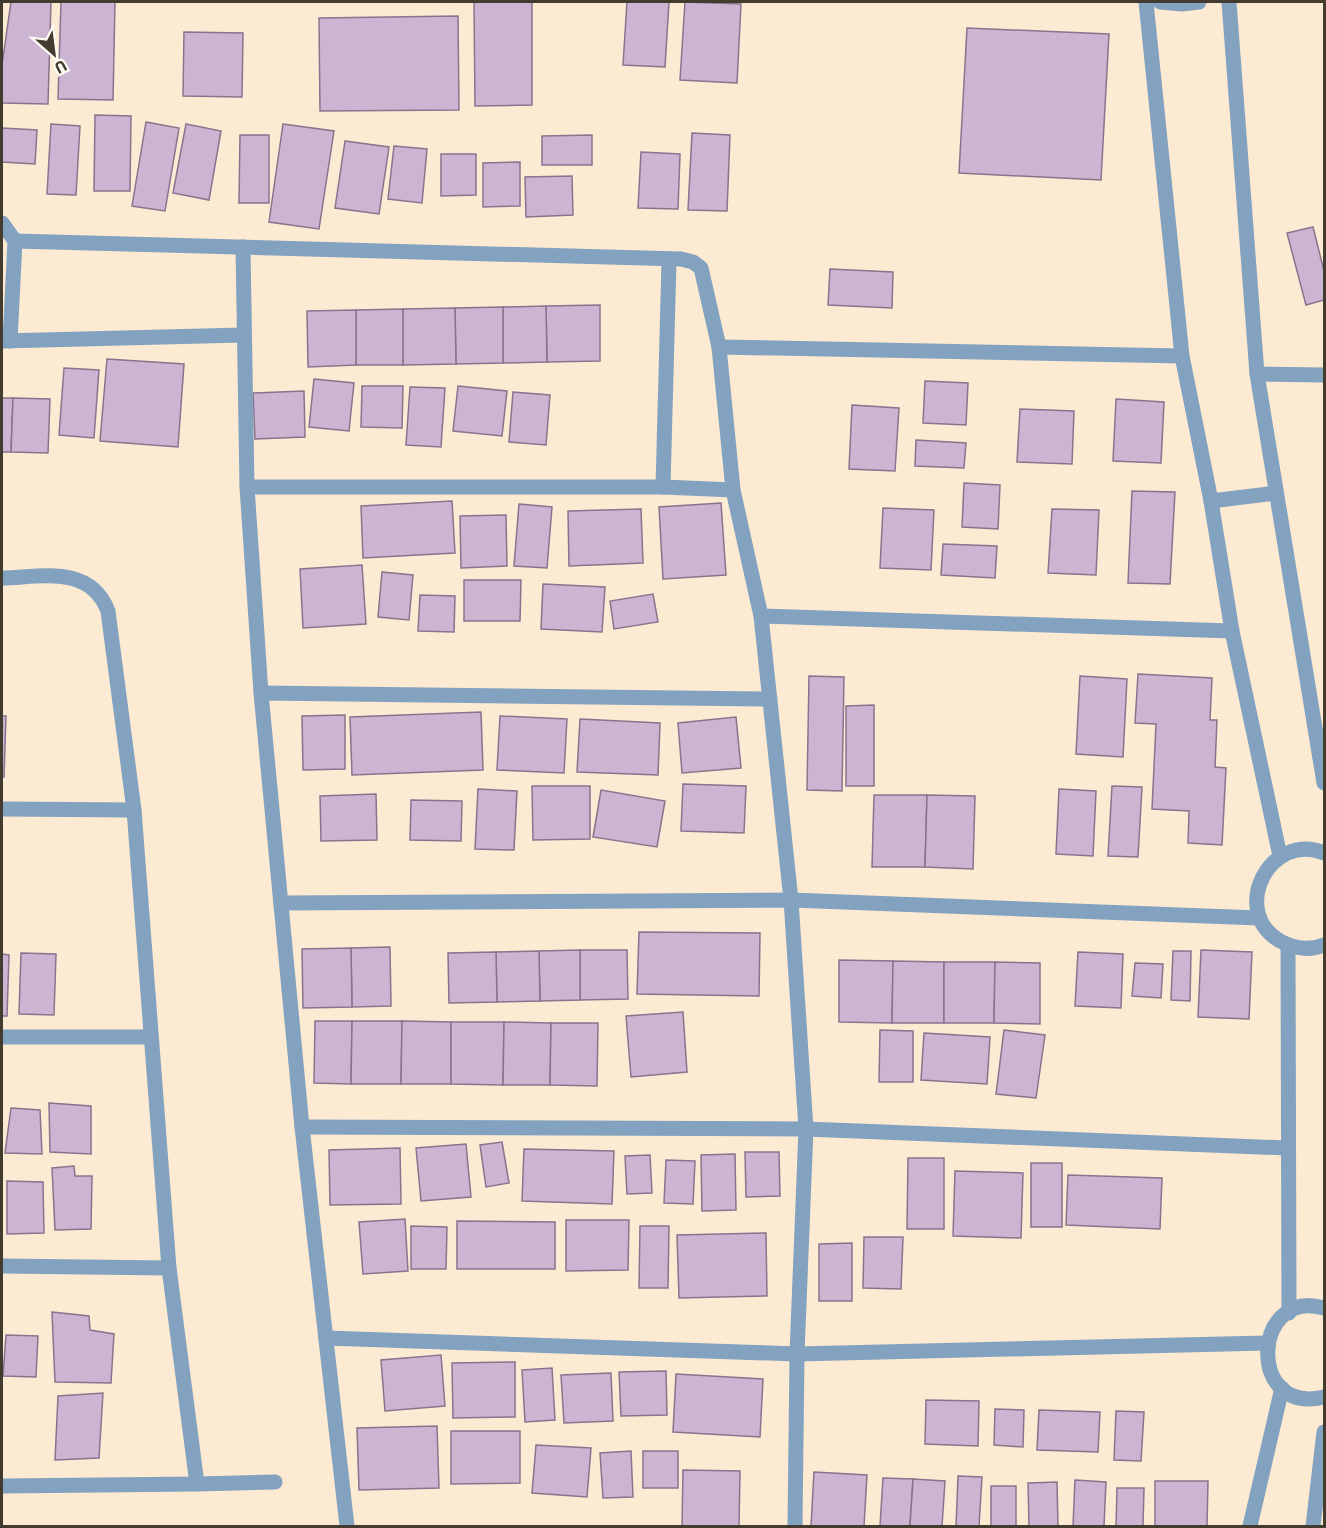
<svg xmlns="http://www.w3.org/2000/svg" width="1326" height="1528" font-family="'IBM Plex Sans',sans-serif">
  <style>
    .building { fill: #ccb5d2; stroke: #89738e; stroke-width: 1.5 }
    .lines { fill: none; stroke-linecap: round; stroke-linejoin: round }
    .minor { stroke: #82a2c0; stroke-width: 15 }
  </style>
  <rect width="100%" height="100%" fill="#fdead2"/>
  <g class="building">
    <polygon points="11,2 51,2 48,104 2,103 2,65"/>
    <polygon points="61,2 115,2 113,100 58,99"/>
    <polygon points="474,2 532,2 532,105 475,106"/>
    <polygon points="627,2 669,2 665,67 623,65"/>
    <polygon points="685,2 741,4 737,83 680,80"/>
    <polygon points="458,16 459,110 320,111 319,18"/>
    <polygon points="967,28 1109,34 1101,180 959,173"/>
    <polygon points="184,32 243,33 242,97 183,96"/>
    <polygon points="95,115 131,116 130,191 94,191"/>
    <polygon points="146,122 179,128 165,211 132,206"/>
    <polygon points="51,124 80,126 76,195 47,194"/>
    <polygon points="186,124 221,131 209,200 173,193"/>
    <polygon points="283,124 334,131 319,229 269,222"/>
    <polygon points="2,128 37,130 35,164 2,162"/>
    <polygon points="692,133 730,135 727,211 688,210"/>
    <polygon points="240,135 269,135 269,203 239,203"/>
    <polygon points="592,135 592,165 542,165 542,136"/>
    <polygon points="345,141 389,147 379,214 335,208"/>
    <polygon points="394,146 427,149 422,203 388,199"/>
    <polygon points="641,152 680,154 678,209 638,208"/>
    <polygon points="441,154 476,154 476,195 441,196"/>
    <polygon points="520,162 520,206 483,207 483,163"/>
    <polygon points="572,176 573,215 526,217 525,177"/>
    <polygon points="1313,227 1324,271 1324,300 1306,305 1287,233"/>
    <polygon points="830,269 893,272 892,308 828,305"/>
    <polygon points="600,305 600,361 547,362 546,306"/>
    <polygon points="546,306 547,362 503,363 503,307"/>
    <polygon points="503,307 503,363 456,364 455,308"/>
    <polygon points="455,308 456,364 403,365 403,309"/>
    <polygon points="403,309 403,365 356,365 356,310"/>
    <polygon points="356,310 356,365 308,367 307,311"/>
    <polygon points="107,359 184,364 178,447 100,441"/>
    <polygon points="64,368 99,370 94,438 59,435"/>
    <polygon points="314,379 354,383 349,431 309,427"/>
    <polygon points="925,381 968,383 966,425 923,423"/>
    <polygon points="362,386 403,386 402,428 361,427"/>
    <polygon points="458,386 507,391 502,436 453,431"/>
    <polygon points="410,387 445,388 441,447 406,445"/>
    <polygon points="304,391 305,437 255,439 253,393"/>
    <polygon points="513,392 550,395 546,445 509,442"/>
    <polygon points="2,398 13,398 11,452 2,452"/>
    <polygon points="13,398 50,399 48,453 11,452"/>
    <polygon points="1116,399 1164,402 1161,463 1113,461"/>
    <polygon points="852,405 899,408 895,471 849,469"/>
    <polygon points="1020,409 1074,411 1072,464 1017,462"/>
    <polygon points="916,440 966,443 964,468 915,466"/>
    <polygon points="964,483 1000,485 998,529 962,527"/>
    <polygon points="1132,491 1175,492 1170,584 1128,583"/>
    <polygon points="452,501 455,553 363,558 361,506"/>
    <polygon points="721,503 726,575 663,579 659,507"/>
    <polygon points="519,504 552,507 547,568 514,566"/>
    <polygon points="883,508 934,510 931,570 880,568"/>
    <polygon points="641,509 643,563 569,566 568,511"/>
    <polygon points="1052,509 1099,510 1096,575 1048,573"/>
    <polygon points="506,515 507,566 461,568 460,516"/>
    <polygon points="943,544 997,546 995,578 941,575"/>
    <polygon points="362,565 366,624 303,628 300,569"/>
    <polygon points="382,572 413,575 409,620 378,617"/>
    <polygon points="464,580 521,580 520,621 464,621"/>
    <polygon points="543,584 605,587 602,632 541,629"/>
    <polygon points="653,594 658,622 614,629 610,601"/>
    <polygon points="420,595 455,596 454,632 418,631"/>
    <polygon points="1138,674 1212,678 1210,720 1217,720 1215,767 1226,768 1222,845 1188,843 1189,811 1152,809 1156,724 1135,723"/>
    <polygon points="809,676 844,677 842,791 807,790"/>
    <polygon points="1080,676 1127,679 1123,757 1076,754"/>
    <polygon points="874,705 874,786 846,786 846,706"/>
    <polygon points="481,712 483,770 352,775 350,717"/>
    <polygon points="345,715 345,769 303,770 302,716"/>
    <polygon points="2,716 6,716 4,777 2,777"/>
    <polygon points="500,716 567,719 564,773 497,770"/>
    <polygon points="736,717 741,768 682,773 678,723"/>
    <polygon points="580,719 660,723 658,775 577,772"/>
    <polygon points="683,784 746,786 744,833 681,831"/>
    <polygon points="532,786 590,786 590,839 533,840"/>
    <polygon points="1112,786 1142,787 1138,857 1108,856"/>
    <polygon points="478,789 517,791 514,850 475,849"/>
    <polygon points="1059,789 1096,791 1093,856 1056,854"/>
    <polygon points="601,790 665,801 657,847 593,837"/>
    <polygon points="376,794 377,840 321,841 320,796"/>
    <polygon points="874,795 927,795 925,867 872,867"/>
    <polygon points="927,795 975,796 973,869 925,867"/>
    <polygon points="411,800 462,801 461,841 410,840"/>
    <polygon points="639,932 760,933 759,996 637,994"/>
    <polygon points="390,947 391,1006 352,1007 351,948"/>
    <polygon points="351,948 352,1007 303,1008 302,949"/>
    <polygon points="580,950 627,950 628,999 580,1000"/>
    <polygon points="580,950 580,1000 540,1001 539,951"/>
    <polygon points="1201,950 1252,952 1249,1019 1198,1017"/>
    <polygon points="539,951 540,1001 497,1002 496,952"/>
    <polygon points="1173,951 1191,951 1190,1001 1171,1000"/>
    <polygon points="496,952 497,1002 449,1003 448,953"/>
    <polygon points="1078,952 1123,954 1121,1008 1075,1006"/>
    <polygon points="21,953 56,954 54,1015 19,1014"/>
    <polygon points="2,954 9,955 7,1016 2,1016"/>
    <polygon points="839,960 893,961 892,1023 839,1022"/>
    <polygon points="893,961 944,962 944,1023 892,1023"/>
    <polygon points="944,962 995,962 994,1023 944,1023"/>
    <polygon points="995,962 1040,963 1040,1024 994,1023"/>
    <polygon points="1135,963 1163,964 1161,998 1132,996"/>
    <polygon points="683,1012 687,1072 631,1077 626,1016"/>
    <polygon points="315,1021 352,1021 351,1084 314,1083"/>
    <polygon points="352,1021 402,1021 401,1084 351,1084"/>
    <polygon points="402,1021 451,1022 451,1084 401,1084"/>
    <polygon points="451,1022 504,1022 503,1085 451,1084"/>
    <polygon points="504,1022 551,1023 550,1085 503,1085"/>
    <polygon points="551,1023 598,1023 597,1086 550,1085"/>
    <polygon points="880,1030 913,1031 913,1082 879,1082"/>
    <polygon points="1004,1030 1045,1035 1036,1098 996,1094"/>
    <polygon points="924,1033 990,1037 987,1084 921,1080"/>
    <polygon points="49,1103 91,1106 91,1154 50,1152"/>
    <polygon points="11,1108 40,1110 42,1154 5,1153"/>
    <polygon points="502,1142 509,1183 486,1187 480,1145"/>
    <polygon points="466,1144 471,1197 421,1201 416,1148"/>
    <polygon points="400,1148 401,1204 330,1205 329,1150"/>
    <polygon points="524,1149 614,1151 612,1204 522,1201"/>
    <polygon points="745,1152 779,1152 780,1196 746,1197"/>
    <polygon points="735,1154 736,1210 702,1211 701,1155"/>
    <polygon points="650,1155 652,1193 627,1194 625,1156"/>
    <polygon points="908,1158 944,1158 944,1229 907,1229"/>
    <polygon points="666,1160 695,1161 693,1204 664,1203"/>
    <rect x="1031" y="1163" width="31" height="64"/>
    <polygon points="74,1166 75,1176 92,1176 91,1229 55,1230 52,1168"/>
    <polygon points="955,1171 1023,1173 1021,1238 953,1236"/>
    <polygon points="1068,1175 1162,1178 1160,1229 1066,1225"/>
    <polygon points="7,1181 43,1182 44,1233 7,1234"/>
    <polygon points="405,1219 408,1271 363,1274 359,1222"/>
    <polygon points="566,1220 629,1220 628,1270 566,1271"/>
    <polygon points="457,1221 555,1222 555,1269 457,1269"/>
    <polygon points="411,1226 447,1227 446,1269 411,1269"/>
    <polygon points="640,1226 669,1226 668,1288 639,1288"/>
    <polygon points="766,1233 767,1296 679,1298 677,1235"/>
    <polygon points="864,1237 903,1237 901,1289 863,1288"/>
    <polygon points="852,1243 852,1301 819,1301 819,1244"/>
    <polygon points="52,1312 89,1316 90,1330 114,1334 111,1383 55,1382"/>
    <polygon points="6,1335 38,1336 36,1377 3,1376"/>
    <polygon points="441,1355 445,1406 385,1411 381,1360"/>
    <polygon points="515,1362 515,1417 453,1418 452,1363"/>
    <polygon points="552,1368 555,1420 525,1422 522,1370"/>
    <polygon points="666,1371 667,1415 621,1416 619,1372"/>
    <polygon points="611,1373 613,1421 564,1423 561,1375"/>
    <polygon points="676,1374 763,1379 760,1437 673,1432"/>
    <polygon points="103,1393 99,1458 55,1460 58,1396"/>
    <polygon points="926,1400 979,1401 978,1446 925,1444"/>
    <polygon points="995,1409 1024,1410 1023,1447 994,1445"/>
    <polygon points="1039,1410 1100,1412 1098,1452 1037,1450"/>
    <polygon points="1116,1411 1144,1412 1141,1461 1114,1460"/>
    <polygon points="437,1426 439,1488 359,1490 357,1428"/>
    <polygon points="451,1431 520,1431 520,1483 451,1484"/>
    <polygon points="536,1445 591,1448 587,1497 532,1493"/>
    <polygon points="631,1451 633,1497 603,1498 600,1453"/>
    <rect x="643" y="1451" width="35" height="37"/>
    <polygon points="683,1470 740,1471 739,1526 682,1526"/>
    <polygon points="814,1472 867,1475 864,1526 811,1526"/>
    <polygon points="958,1476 982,1477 979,1526 956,1526"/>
    <polygon points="883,1478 913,1479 910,1526 880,1526"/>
    <polygon points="913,1479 945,1481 942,1526 910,1526"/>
    <polygon points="1075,1480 1106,1482 1104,1526 1073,1526"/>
    <polygon points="1155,1481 1208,1481 1207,1526 1155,1526"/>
    <polygon points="1057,1482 1058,1526 1029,1526 1028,1483"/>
    <rect x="991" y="1486" width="25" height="40"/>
    <polygon points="1117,1488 1144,1488 1143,1526 1116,1526"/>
  </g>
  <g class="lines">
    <g class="minor">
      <polyline points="1146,2 1182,356 1211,501 1232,631 1280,856"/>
      <polyline points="1160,2 1182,4 1199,2"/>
      <polyline points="1229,2 1257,374 1324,783"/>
      <polyline points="2,223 15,241 10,341"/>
      <polyline points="15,241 681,259 693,262 701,268 719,347 733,490 761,616 791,900 806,1129 797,1354 795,1526"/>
      <polyline points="243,247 247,487 261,693 302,1127 347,1526"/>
      <polyline points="2,341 243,335"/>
      <polyline points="719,347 1182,356"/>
      <polyline points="1257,374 1324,375"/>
      <polyline points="247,487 663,487 733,490"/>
      <polyline points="663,487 669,261"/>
      <polyline points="1211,501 1276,493"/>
      <path d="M2 578C43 577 90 565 108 611L134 810 169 1268 197 1484 275 1482"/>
      <polyline points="761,616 1232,631"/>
      <polyline points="261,693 770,699"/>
      <polyline points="2,809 134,810"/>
      <path d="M1324 853C1270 831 1229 911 1280 941 1295 949 1309 951 1324 945"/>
      <polyline points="281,903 791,900 1259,918"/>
      <polyline points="1288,945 1289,1313"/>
      <polyline points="2,1037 150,1037"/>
      <polyline points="302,1127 806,1129 1287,1148"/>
      <polyline points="2,1266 169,1268"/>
      <path d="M1324 1308C1252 1287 1246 1416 1324 1397"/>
      <polyline points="326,1338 797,1354 1267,1343"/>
      <polyline points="2,1486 197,1484"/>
      <polyline points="1250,1526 1282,1388"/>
      <polyline points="1313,1526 1324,1432"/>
    </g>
  </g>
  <rect width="1326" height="1528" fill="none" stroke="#443b2f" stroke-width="6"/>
  <g transform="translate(54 54) rotate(152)" stroke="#fefaf4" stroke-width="4.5" paint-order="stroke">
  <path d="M0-4.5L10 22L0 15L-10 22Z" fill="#443b2f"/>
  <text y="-9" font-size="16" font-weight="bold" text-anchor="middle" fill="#443b2f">U</text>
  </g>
</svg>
